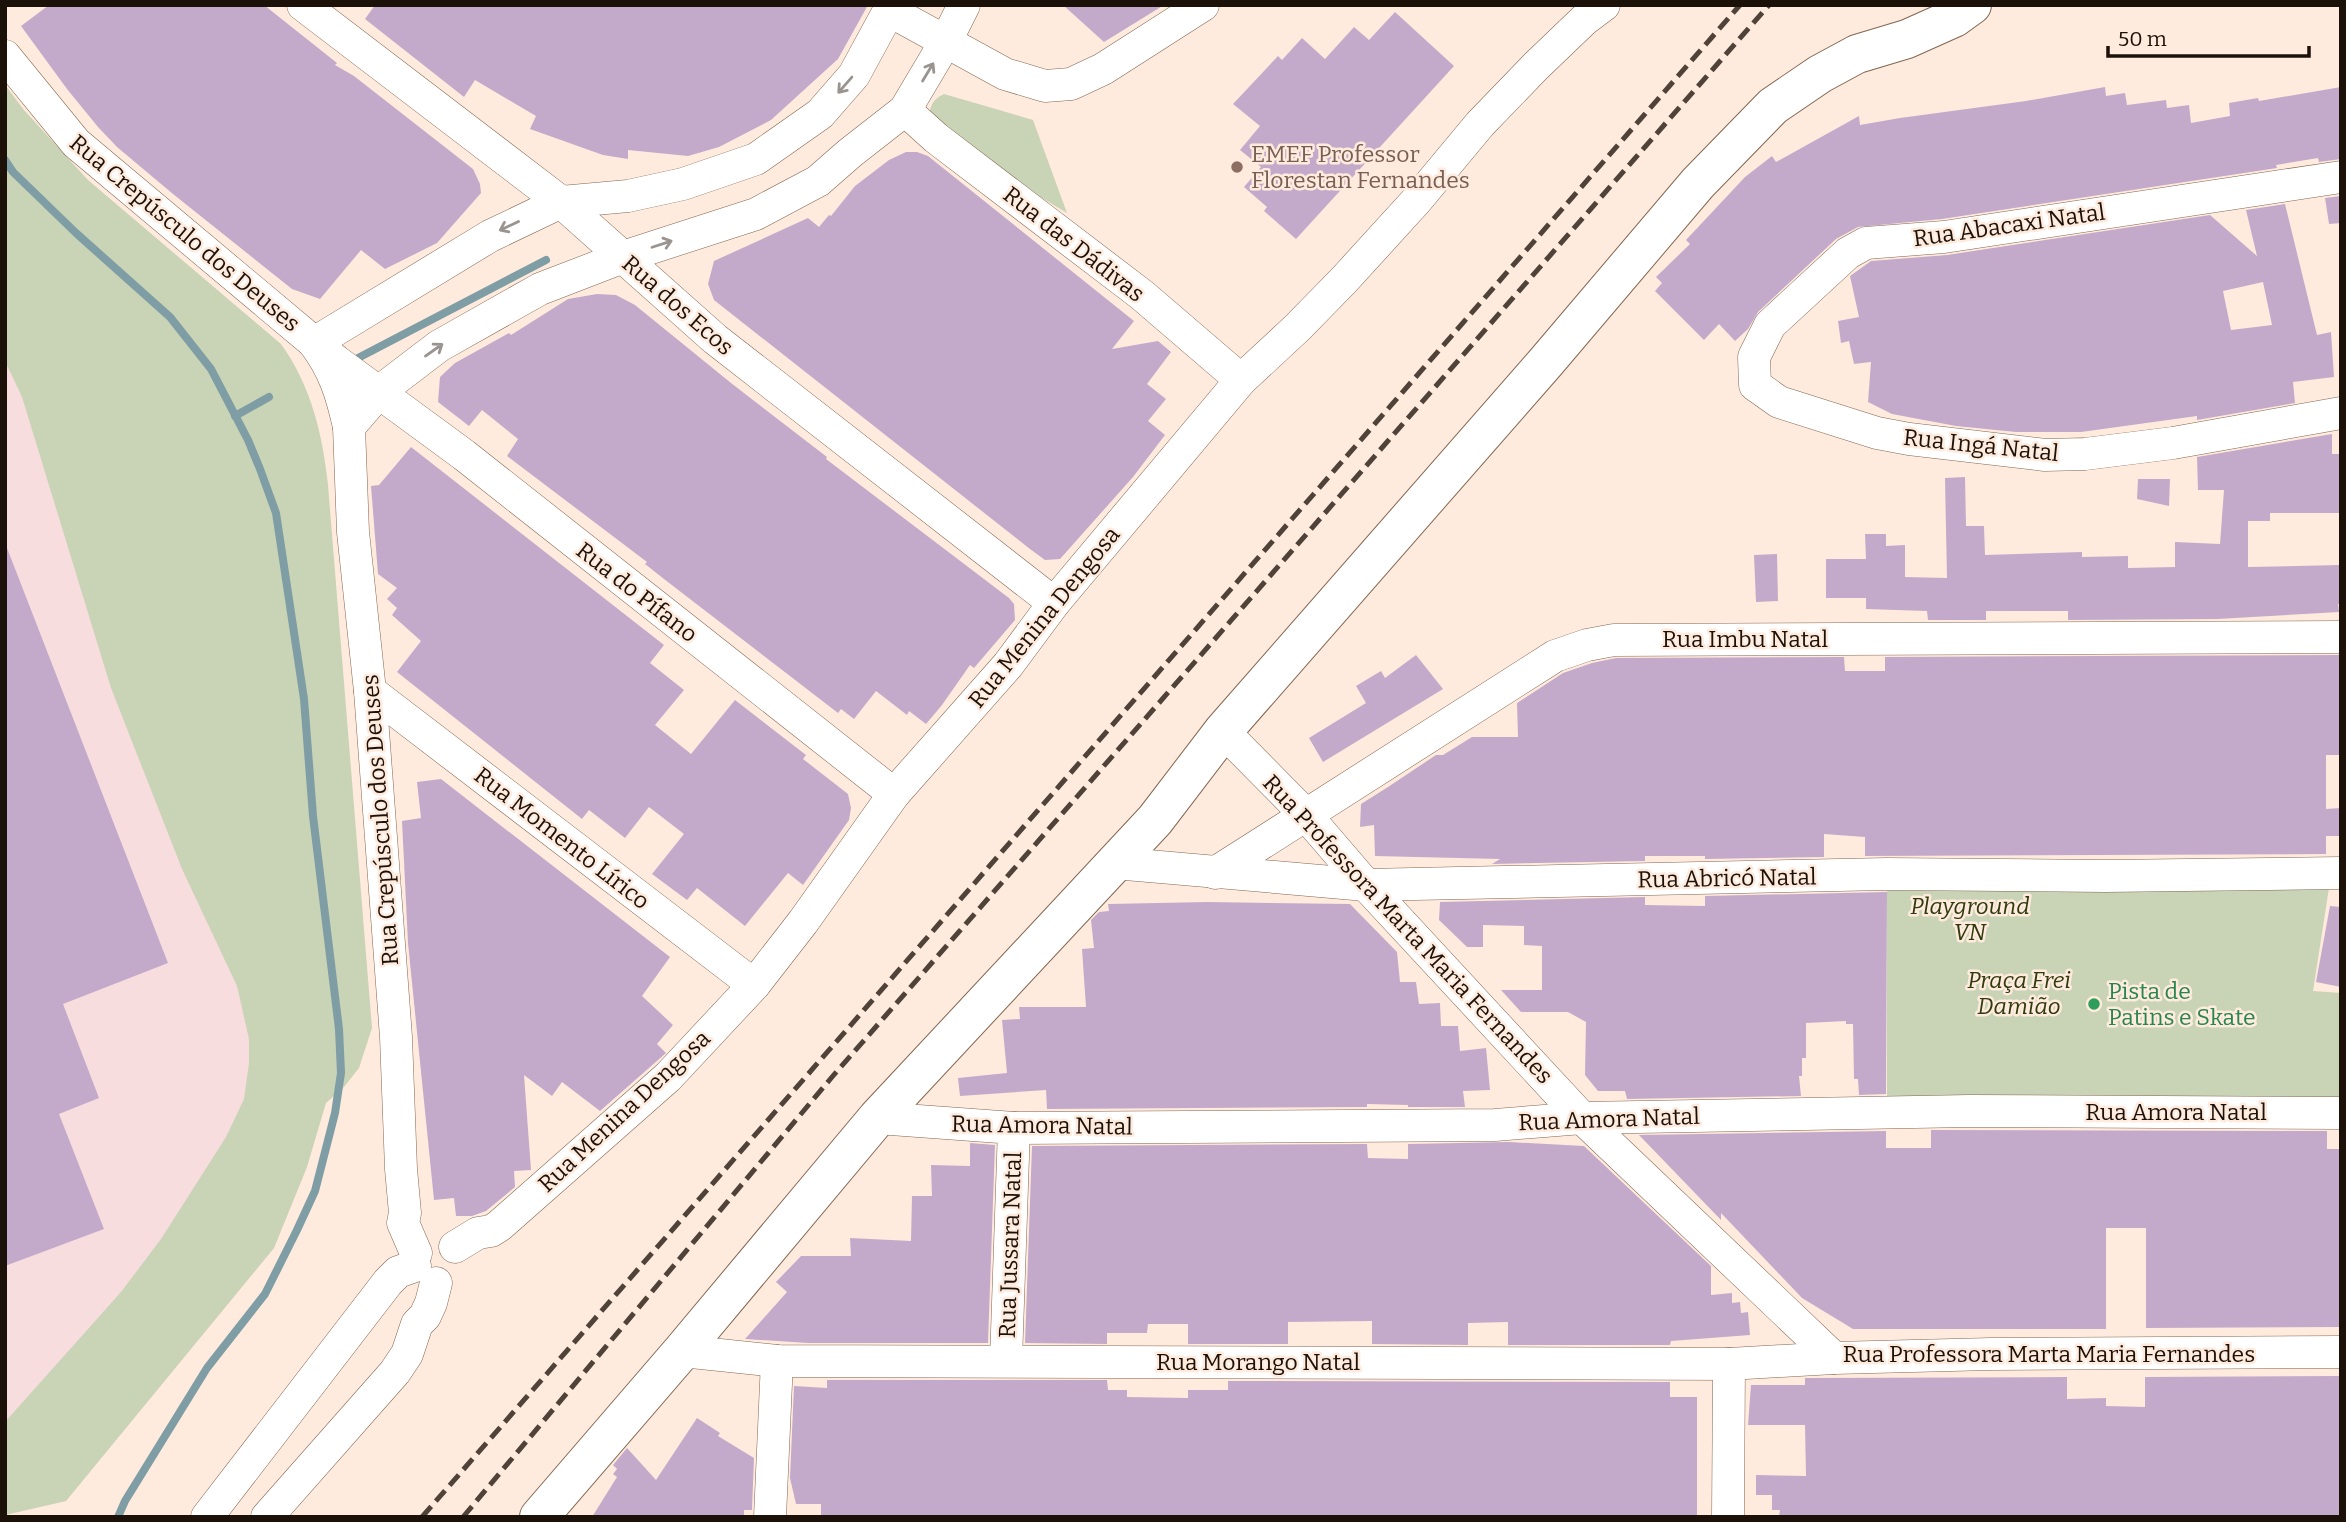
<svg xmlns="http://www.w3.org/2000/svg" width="2346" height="1522" font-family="Bitter,serif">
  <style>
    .industrial { fill: #f8dddf }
    .green { fill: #c9d3b5 }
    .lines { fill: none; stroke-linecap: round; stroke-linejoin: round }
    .stream { stroke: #7f9da4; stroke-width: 8 }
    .building { fill: #c4aaca; fill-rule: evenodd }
    .minor-casing { stroke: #836651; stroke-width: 33 }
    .tertiary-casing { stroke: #836651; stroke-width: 40 }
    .minor { stroke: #fff; stroke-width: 32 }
    .tertiary { stroke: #fff; stroke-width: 38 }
    .rail { stroke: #4f4238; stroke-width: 5; stroke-dasharray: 14 7; stroke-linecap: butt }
    .oneway { stroke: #999490 }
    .education-dot { fill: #8d6e63; stroke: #ffebdd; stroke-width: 2.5 }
    .leisure-dot { fill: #2e9e5b; stroke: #ffebdd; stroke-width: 2.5 }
    .labels { text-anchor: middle; stroke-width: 5; stroke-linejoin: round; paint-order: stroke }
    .education-label { font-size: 23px; fill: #785e54; stroke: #ffebdd; text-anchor: start }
    .street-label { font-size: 23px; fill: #1c1109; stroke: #ffebdd }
    .park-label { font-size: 23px; font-style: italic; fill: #2f3a0d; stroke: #ffebdd }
    .leisure-label { font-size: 23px; fill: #27864d; stroke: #ffebdd; text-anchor: start }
  </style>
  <rect width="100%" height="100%" fill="#ffebdd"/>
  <polygon class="industrial" points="5,184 307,1167 274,1248 66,1501 5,1515"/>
  <g class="green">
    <path d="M5 85 24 110 88 180 281 344C311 385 323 436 328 485L372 1028 359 1068 344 1087 326 1103 307 1167 274 1248 66 1501 5 1515V1422L121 1292 161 1239 226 1137 244 1099 249 1063V1039L237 986 182 869 111 688 22 397 5 361Z"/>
    <path d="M944 94 1033 120 1067 213 944 139 929 118C930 106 932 100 944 94Z"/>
    <polygon points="1887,874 2331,875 2313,991 2341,993 2341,1113 1887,1111"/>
  </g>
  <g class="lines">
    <g class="stream">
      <polyline points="5,160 13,172 76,233 170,317 211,369 248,440 260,469 276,513 304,699 313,816 339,1029 341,1073 335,1113 315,1191 297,1230 265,1294 207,1368 125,1501 118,1517"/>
      <polyline points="358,358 546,260"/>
      <polyline points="235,416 269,397"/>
    </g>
  </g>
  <g class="building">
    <polygon points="49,5 264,5 337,63 335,65 354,76 473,169 480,184 481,193 437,243 385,269 361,250 320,299 292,289 173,194 117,147 98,127 67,89 21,26"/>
    <polygon points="375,5 868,5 838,59 771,120 719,147 688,156 628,150 628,159 603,155 530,129 536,116 475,80 464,97 365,19"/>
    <polygon points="1063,5 1164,5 1104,42"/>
    <polygon points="1395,12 1454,66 1296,239 1264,211 1267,207 1244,187 1261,167 1240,150 1260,126 1233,104 1278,56 1282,60 1302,38 1325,59 1354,27 1369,40"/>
    <polygon points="2105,87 2106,96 2125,93 2127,105 2166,100 2167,108 2189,105 2191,123 2230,116 2229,103 2258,98 2259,101 2341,87 2341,159 2319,162 2318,158 2276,165 2277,168 1942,219 1858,227 1836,239 1758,312 1748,329 1735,341 1719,324 1704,340 1655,291 1662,283 1656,277 1690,244 1686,240 1745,177 1772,156 1776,162 1859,116 1860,125 1900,118 2026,101"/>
    <polygon points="906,152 917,152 928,156 1134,321 1112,349 1158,341 1171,352 1147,384 1166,399 1148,421 1165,435 1133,477 1060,559 1045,560 1030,549 714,300 708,284 714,261 808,218 819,227 829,215 831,216 855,186 889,160"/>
    <polygon points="2341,196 2341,223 2329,224 2325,198"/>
    <path d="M2285 204 2317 335 2331 332 2334 377 2293 382 2295 403 2197 420V416L2081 432H2016L1956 426 1892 414 1868 402 1871 362 1854 364 1849 341 1841 343 1838 321 1859 317 1850 276 1871 261 1947 255 2210 215 2257 256 2246 210ZM2263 282 2272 325 2231 330 2223 291Z"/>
    <polygon points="597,294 616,295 635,305 731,383 827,457 826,459 1009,598 1014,604 1015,620 974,668 970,665 942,705 926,724 909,711 907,715 876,691 854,719 841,709 838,713 664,579 645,564 647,562 507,456 518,439 482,410 469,426 438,402 440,377 455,363 509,333 511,335 568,299"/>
    <polygon points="2332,434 2332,454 2341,454 2341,513 2270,513 2270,521 2248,521 2248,567 2340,565 2341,604 2338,604 2339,612 2217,619 2068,620 2068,611 1986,611 1986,620 1928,620 1927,611 1866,609 1866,598 1826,598 1826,559 1866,559 1865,534 1886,534 1886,546 1905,545 1905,577 1947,578 1945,478 1965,477 1966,526 1984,526 1985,555 2082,552 2082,557 2128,556 2128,568 2175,567 2175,542 2220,544 2224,490 2198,490 2197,457"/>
    <polygon points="411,447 664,645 650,663 684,690 655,725 691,754 735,700 806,755 803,759 848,794 851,808 849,820 803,885 788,873 745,926 697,888 687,900 652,874 684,834 649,807 625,838 589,810 582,819 397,672 421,641 392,615 397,608 387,599 397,588 378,574 371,486 379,485"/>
    <polygon points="2138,479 2170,479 2169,506 2137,499"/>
    <polygon points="5,548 7,548 168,963 63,1004 99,1098 59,1114 104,1229 5,1266"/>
    <polygon points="1777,554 1778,601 1756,602 1754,555"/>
    <polygon points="1416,655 1443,689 1323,762 1309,738 1366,703 1356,686 1381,671 1385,678"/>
    <polygon points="2341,655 2341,755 2326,755 2326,809 2341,808 2341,836 2326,836 2326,854 1865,856 1865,837 1824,834 1824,857 1705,859 1705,856 1645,856 1645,861 1492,864 1500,859 1375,856 1374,825 1360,827 1361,804 1388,787 1436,755 1443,755 1472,737 1518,737 1517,703 1563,673 1592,663 1616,658 1844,657 1845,671 1885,671 1885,657"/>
    <polygon points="441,779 670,957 642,996 673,1025 657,1044 666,1053 600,1111 562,1082 552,1096 524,1075 531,1170 514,1171 515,1187 486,1211 472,1216 456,1216 454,1198 434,1200 408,943 402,821 421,818 417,782"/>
    <polygon points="1887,892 1886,1094 1859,1095 1858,1079 1854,1079 1853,1024 1846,1024 1846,1021 1806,1023 1806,1058 1802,1058 1802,1076 1799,1076 1801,1096 1627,1099 1625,1091 1598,1091 1585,1075 1586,1022 1568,1012 1521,1012 1501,990 1542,990 1542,946 1524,945 1524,926 1483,925 1483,947 1467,947 1439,920 1440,902 1645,897 1645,905 1705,906 1705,896"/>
    <polygon points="1207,902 1350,904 1397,952 1400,982 1416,982 1419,1004 1440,1003 1441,1026 1458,1026 1460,1051 1486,1048 1490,1090 1463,1091 1465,1107 1408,1107 1408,1105 1367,1104 1367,1107 1047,1109 1046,1090 960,1096 958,1078 1007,1073 1002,1020 1020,1019 1019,1007 1086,1007 1082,949 1094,948 1091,920 1099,912 1109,911 1108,904"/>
    <polygon points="2330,906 2341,907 2341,987 2316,982"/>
    <polygon points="1931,1130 2327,1131 2327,1149 2341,1149 2341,1327 2146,1328 2146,1228 2106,1228 2106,1329 1853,1329 1802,1298 1721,1213 1721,1220 1639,1135 1886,1131 1886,1148 1931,1148"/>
    <polygon points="1509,1142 1584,1146 1711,1266 1711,1295 1732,1293 1732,1303 1740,1302 1741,1313 1748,1312 1750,1335 1671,1341 1670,1345 1508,1345 1508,1322 1468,1323 1468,1345 1372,1344 1372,1321 1288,1322 1288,1344 1188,1344 1188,1324 1148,1324 1147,1333 1107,1333 1107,1344 1025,1343 1032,1146 1367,1144 1368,1158 1408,1159 1408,1144"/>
    <polygon points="970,1143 995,1145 988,1343 808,1343 745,1339 787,1292 776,1282 801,1256 851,1256 850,1238 911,1241 912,1196 932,1196 931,1165 970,1166"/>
    <polygon points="2341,1376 2341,1517 1779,1516 1780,1510 1772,1510 1772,1495 1756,1495 1756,1475 1806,1476 1805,1425 1748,1425 1751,1385 1805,1385 1805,1378 1808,1378 2067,1377 2067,1399 2106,1398 2106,1406 2145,1407 2145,1377"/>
    <polygon points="827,1380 1107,1380 1108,1390 1127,1390 1127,1397 1188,1398 1188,1390 1228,1390 1228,1381 1670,1382 1670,1397 1697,1397 1697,1517 821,1517 821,1504 796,1504 790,1478 794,1386 827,1388"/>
    <polygon points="697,1418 720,1433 718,1436 754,1458 752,1510 744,1510 744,1517 592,1517 617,1477 613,1474 617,1469 613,1465 627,1448 656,1480"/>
  </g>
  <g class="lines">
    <defs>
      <g id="minor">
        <polyline points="303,5 561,202 715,339 1054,603"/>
        <polyline points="890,11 1005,74 1045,86 1071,84 1103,69 1203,5"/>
        <polyline points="5,56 76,143 336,361 464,455 894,794"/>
        <polyline points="905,110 936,138 1142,295 1241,380"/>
        <polyline points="2341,177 1944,237 1866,243 1848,253 1770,325 1754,357 1755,385 1779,402 1877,433 1909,439 2045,455 2085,454 2173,443 2341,413"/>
        <path d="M349 427C342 395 334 369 314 343L490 236 561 202 628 196 683 184 756 159 820 114 854 75 892 5"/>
        <polyline points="370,691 754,985"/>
        <polyline points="1223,731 1305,814 1366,885 1582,1118 1834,1358 1991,1354 2341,1352"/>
        <polyline points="1114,863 1366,885 1887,874 2105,876 2341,873"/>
        <polyline points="1215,873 1555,656 1587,645 1614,640 2341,637"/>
        <polyline points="877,1118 1014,1128 1495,1125 1582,1118 1969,1111 2341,1113"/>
        <polyline points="455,1247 478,1233 491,1231 499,1226 668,1077 754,985 803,922 894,794 1008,665 1054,603 1241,380 1297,328 1344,280 1416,201 1480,124 1536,66 1584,20 1604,5"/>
        <polyline points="416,1253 403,1223 405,1213 401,1169 396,1037 370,691 353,532 349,427 380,391 439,346 540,289 623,257 756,214 818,181 850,153 905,110 946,41 964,5"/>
        <polyline points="682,1351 777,1361 1729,1364 1834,1358"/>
        <polyline points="1006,1361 1014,1128"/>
        <polyline points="207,1517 388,1282 398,1272 415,1266"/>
        <polyline points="267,1517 395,1372 407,1354 417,1324 425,1316 431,1303 436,1283"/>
        <polyline points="770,1517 777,1361"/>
        <polyline points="1728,1517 1729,1364"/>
      </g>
      <polyline id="tertiary" points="539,1517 682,1351 877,1118 1155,820 1223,731 1546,362 1698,183 1773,106 1820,74 1857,54 1907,39 1954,18 1972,5"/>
    </defs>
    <use href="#minor" class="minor-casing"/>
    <use href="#tertiary" class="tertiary-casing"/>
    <use href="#minor" class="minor"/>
    <use href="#tertiary" class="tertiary"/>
    <g class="rail">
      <polyline points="422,1517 1740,5"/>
      <polyline points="463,1517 832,1077 1769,5"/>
    </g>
  </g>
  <defs><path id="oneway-shaft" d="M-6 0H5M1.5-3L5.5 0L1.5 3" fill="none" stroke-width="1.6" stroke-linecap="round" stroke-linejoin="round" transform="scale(1.75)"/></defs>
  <g class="oneway">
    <use href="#oneway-shaft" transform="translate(928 72) rotate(-59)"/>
    <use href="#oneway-shaft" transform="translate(845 85) rotate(131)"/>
    <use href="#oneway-shaft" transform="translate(509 226) rotate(155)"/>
    <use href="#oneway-shaft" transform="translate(662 244) rotate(-18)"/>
    <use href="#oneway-shaft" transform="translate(434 350) rotate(-35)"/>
  </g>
  <circle class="education-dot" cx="1237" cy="167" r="7"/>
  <circle class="leisure-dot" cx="2094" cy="1004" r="7"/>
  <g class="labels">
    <g class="education-label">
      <text x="1251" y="162">EMEF Professor<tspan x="1251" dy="26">Florestan Fernandes</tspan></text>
    </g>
    <g class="street-label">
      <text transform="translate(2009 225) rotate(-8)" y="8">Rua Abacaxi Natal</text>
      <text transform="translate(185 233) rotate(40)" y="8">Rua Crepúsculo dos Deuses</text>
      <text transform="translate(1074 244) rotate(38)" y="8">Rua das Dádivas</text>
      <text transform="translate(678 305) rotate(41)" y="8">Rua dos Ecos</text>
      <text transform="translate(1981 445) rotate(6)" y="8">Rua Ingá Natal</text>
      <text transform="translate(637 592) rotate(38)" y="8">Rua do Pífano</text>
      <text transform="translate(1044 617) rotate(-51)" y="8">Rua Menina Dengosa</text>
      <text x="1745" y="647">Rua Imbu Natal</text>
      <text transform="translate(380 820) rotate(-94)" y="8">Rua Crepúsculo dos Deuses</text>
      <text transform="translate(562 838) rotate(38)" y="8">Rua Momento Lírico</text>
      <text transform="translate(1727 878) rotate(-1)" y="8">Rua Abricó Natal</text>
      <text transform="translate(1408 929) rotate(47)" y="8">Rua Professora Marta Maria Fernandes</text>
      <text transform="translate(624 1111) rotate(-43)" y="8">Rua Menina Dengosa</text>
      <text x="2176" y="1120">Rua Amora Natal</text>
      <text transform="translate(1609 1119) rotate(-2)" y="8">Rua Amora Natal</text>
      <text transform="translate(1042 1125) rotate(1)" y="8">Rua Amora Natal</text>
      <text transform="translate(1010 1245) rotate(-88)" y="8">Rua Jussara Natal</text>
      <text x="2049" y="1362">Rua Professora Marta Maria Fernandes</text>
      <text x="1258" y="1370">Rua Morango Natal</text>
    </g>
    <g class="park-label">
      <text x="1970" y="914">Playground<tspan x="1970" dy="26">VN</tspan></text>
      <text x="2019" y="988">Praça Frei<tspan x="2019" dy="26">Damião</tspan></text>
    </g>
    <g class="leisure-label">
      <text x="2108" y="999">Pista de<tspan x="2108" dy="26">Patins e Skate</tspan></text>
    </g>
  </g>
  <rect width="2346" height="1522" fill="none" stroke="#1c1109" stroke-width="14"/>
  <path d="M2108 46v10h201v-10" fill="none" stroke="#1c1109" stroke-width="3.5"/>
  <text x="2118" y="46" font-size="21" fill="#1c1109" stroke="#ffebdd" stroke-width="5" paint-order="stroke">50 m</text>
</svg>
